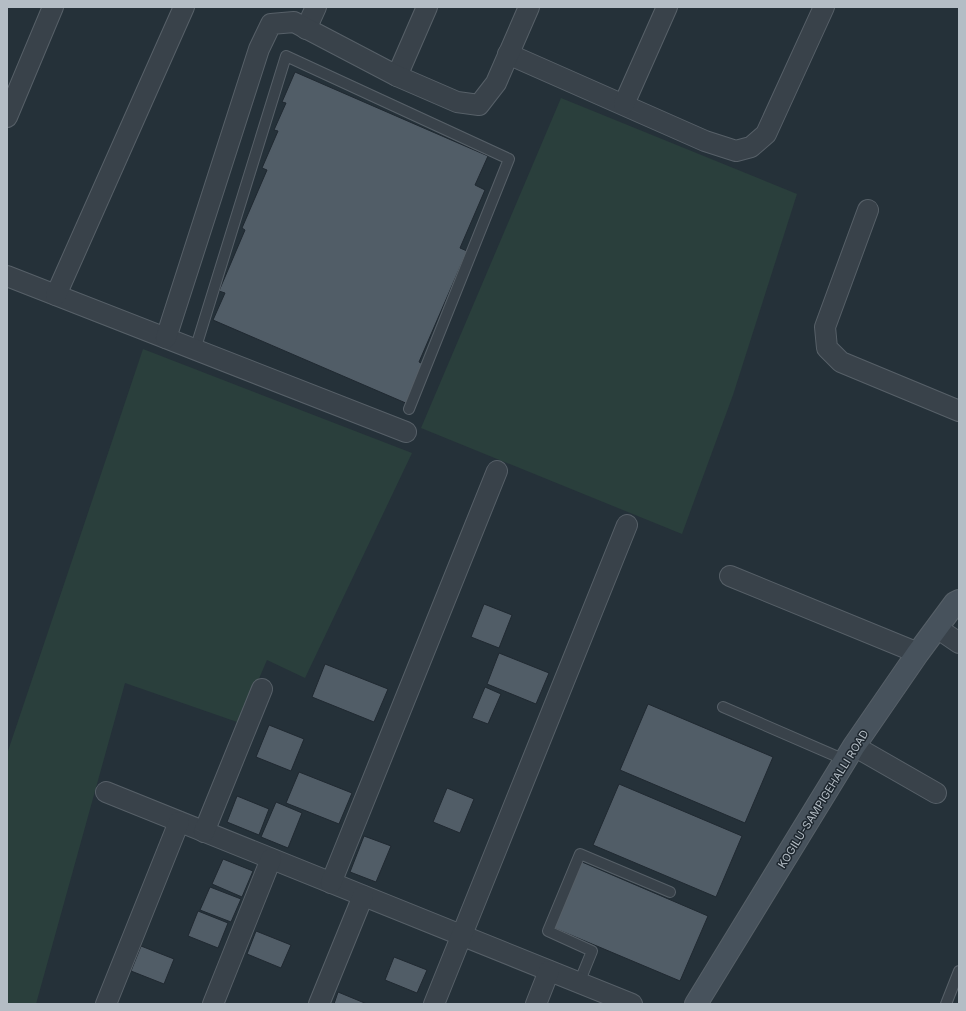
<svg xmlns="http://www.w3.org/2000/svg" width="966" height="1011" font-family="Inter,sans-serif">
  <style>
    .green { fill: #2a3f3c }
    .building { fill: #515d67; stroke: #202931 }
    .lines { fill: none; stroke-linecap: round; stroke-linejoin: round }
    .lane-casing { stroke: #576068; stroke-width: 12 }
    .street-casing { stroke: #576068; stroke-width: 22 }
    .secondary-casing { stroke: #576068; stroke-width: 24 }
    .lane { stroke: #39424a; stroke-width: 10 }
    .street { stroke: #39424a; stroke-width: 20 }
    .secondary { stroke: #47525c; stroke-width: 22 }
    .labels { text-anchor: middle; stroke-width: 3; stroke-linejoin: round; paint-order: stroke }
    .street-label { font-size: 11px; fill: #b4bdc5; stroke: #1e272f }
  </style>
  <rect width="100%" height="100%" fill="#253139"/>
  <g class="green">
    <polygon points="561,98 797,194 733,395 682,534 421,428"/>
    <polygon points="143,349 412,453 305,678 267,660 240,723 125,683 36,1004 7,1004 7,754"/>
  </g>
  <g class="building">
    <polygon points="295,72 488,156 475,185 485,190 460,248 467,251 419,362 425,365 408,404 213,320 225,293 219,291 245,230 242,228 267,170 262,168 278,131 274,130 286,103 282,102"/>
    <polygon points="484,604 512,615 499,648 471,637"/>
    <polygon points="499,653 549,673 536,704 487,684"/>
    <polygon points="325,664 388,689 374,722 312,697"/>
    <polygon points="485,687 501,694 488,724 472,718"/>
    <polygon points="648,704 773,757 745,823 620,770"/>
    <polygon points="269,725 304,739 291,771 256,757"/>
    <polygon points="299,772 352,793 339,824 286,803"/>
    <polygon points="619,784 742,836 716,897 593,845"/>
    <polygon points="447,788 474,799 460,833 433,822"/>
    <polygon points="237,796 269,809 259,835 227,822"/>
    <polygon points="276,802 302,813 288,848 261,837"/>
    <polygon points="364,836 391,846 376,882 350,872"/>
    <polygon points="223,859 253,871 242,897 212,884"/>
    <polygon points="582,862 708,916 680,981 554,928"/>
    <polygon points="210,887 241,899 231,922 200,910"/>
    <polygon points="198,911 228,923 218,948 188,936"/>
    <polygon points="256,931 291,945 281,968 247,954"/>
    <polygon points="141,946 174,959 164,984 131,971"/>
    <polygon points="394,957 427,970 417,993 385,980"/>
    <polygon points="338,992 367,1004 334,1004"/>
  </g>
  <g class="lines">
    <defs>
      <g id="lane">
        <polyline points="195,350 286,56 509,159 409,409"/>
        <polyline points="723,707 845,760"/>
        <polyline points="579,983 592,951 548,931 580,854 670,892"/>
        <polyline points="946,1004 959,971"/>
      </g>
      <g id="street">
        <polyline points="306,29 316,7"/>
        <polyline points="508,54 705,141 736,151 751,147 766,134 824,7"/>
        <polyline points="397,76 427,7"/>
        <polyline points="624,104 667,7"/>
        <polyline points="7,117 53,7"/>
        <polyline points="868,210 825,327 827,348 841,362 959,411"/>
        <polyline points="7,276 406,432"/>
        <polyline points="56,295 184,7"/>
        <polyline points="166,338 259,49 271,24 294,22 397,76 457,102 479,105 496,83 529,7"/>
        <polyline points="730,576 918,653"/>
        <polyline points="937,628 959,643"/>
        <polyline points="854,746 936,793"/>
        <polyline points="106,792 632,1004"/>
        <polyline points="204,832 262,689"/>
        <polyline points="331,883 497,471"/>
        <polyline points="106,1004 179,822"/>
        <polyline points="213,1004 271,859"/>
        <polyline points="319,1004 363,896"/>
        <polyline points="434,1004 627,525"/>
        <polyline points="536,1004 549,971"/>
      </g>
      <polyline id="secondary" points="696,1004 854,746 918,653 955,603 959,601"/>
    </defs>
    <use href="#lane" class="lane-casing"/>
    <use href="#street" class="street-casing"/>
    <use href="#secondary" class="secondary-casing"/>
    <use href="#lane" class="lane"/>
    <use href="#street" class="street"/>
    <use href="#secondary" class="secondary"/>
  </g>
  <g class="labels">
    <g class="street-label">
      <text transform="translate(823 799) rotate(-58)" y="4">KOGILU-SAMPIGEHALLI ROAD</text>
    </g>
  </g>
  <rect width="966" height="1011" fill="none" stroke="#b4bdc5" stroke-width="16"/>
</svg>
